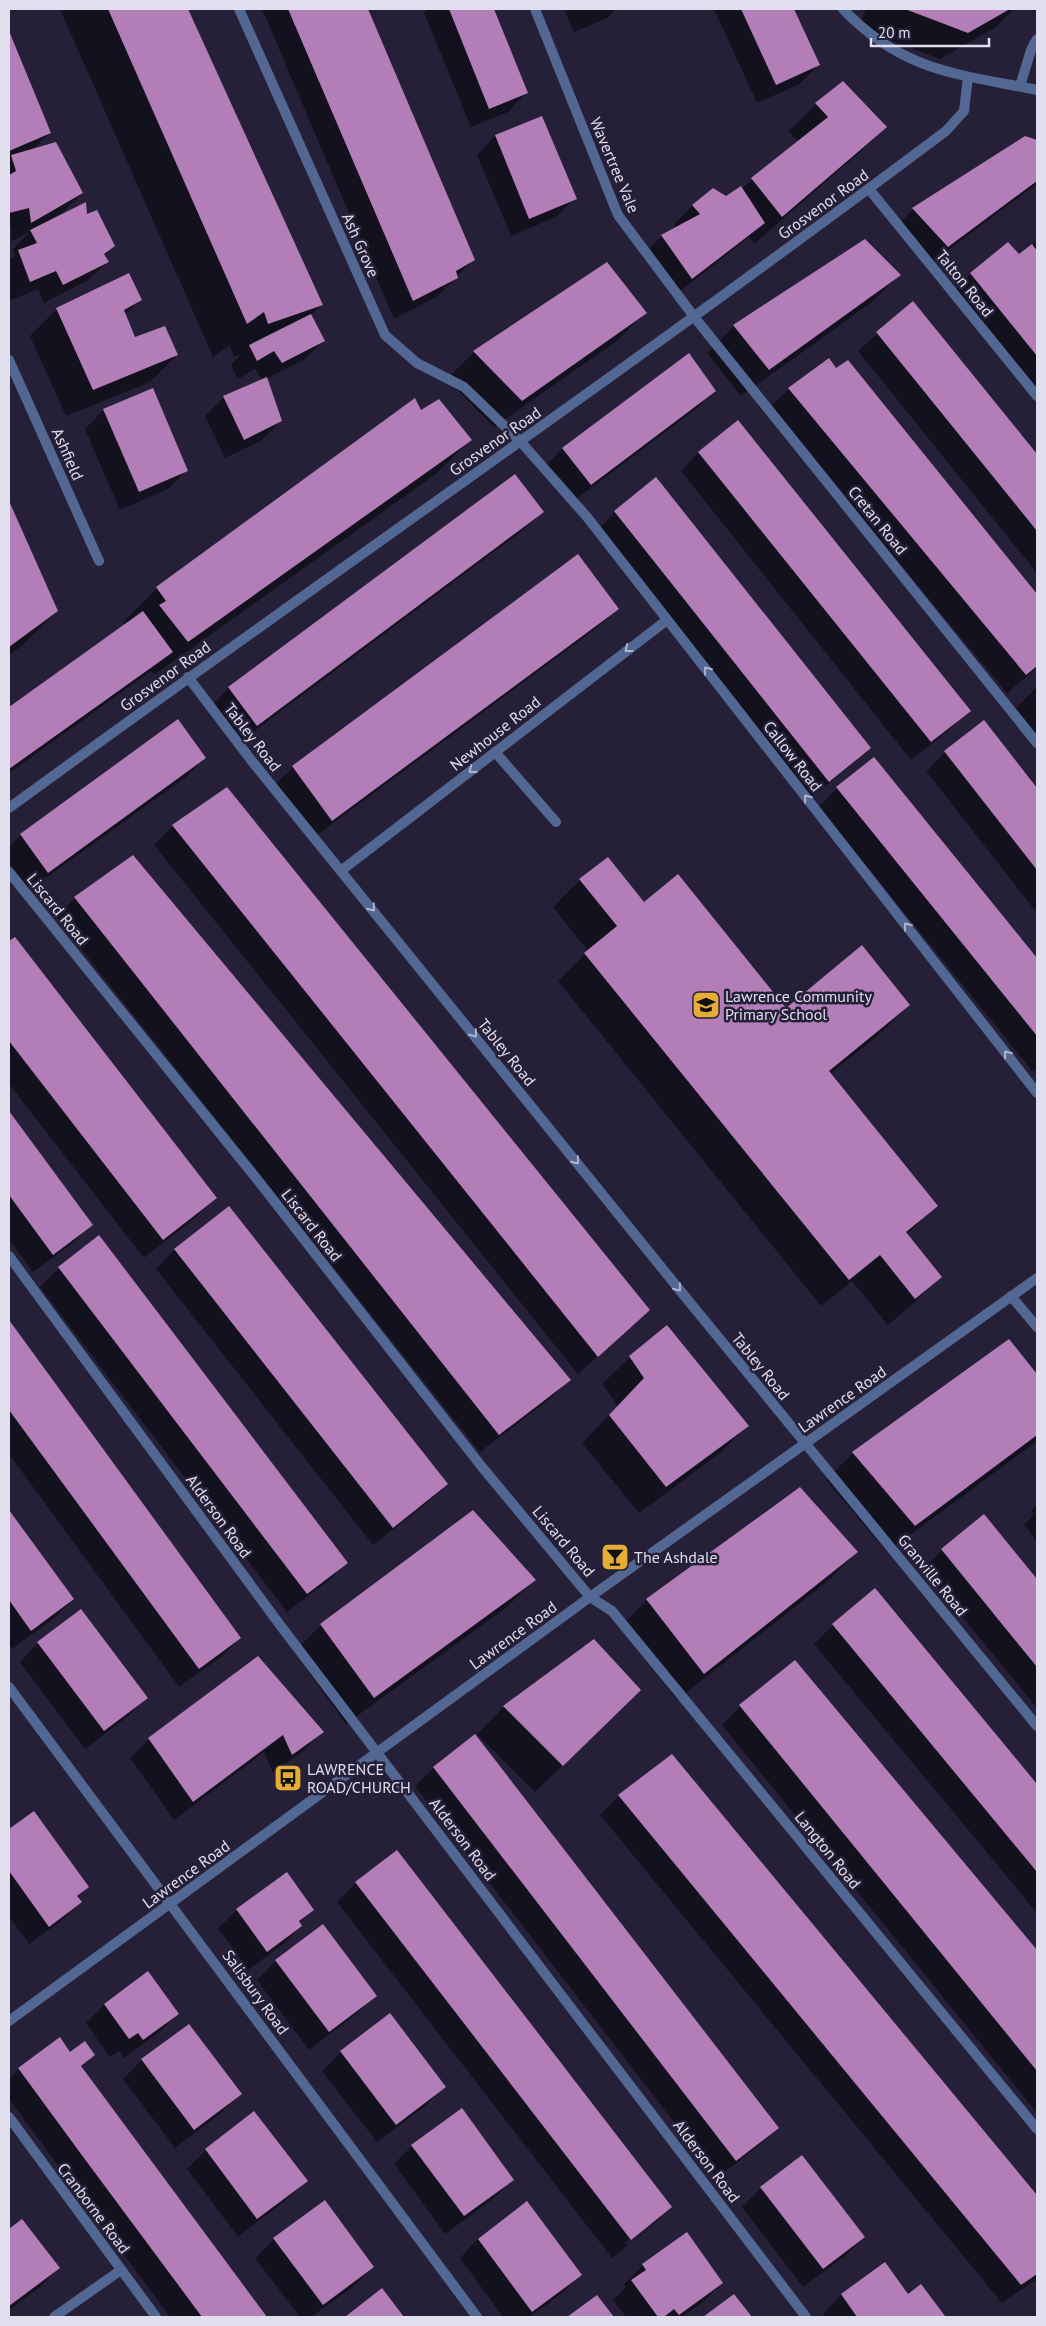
<svg xmlns="http://www.w3.org/2000/svg" width="1046" height="2326" font-family="'PT Sans',sans-serif">
  <style>
    .shadow { fill: #0007; fill-rule: evenodd }
    .building { fill: #b37eb8 }
    .lines { fill: none; stroke-linecap: round; stroke-linejoin: round }
    .lane { stroke: #526792; stroke-width: 10 }
    .street { stroke: #526792; stroke-width: 10 }
    .oneway { stroke: #afb4ce }
    .labels { text-anchor: middle; stroke-width: 5; stroke-linejoin: round; paint-order: stroke }
    .street-label { font-size: 16px; fill: #e1deee; stroke: #252037 }
    .poi-label { font-size: 16px; fill: #e1deee; stroke: #252037; text-anchor: start }
  </style>
  <rect width="100%" height="100%" fill="#252037"/>
  <g class="shadow">
    <polygon points="60,9 187,9 321,305 310,316 323,341 305,359 266,379 281,421 262,440 225,458 205,416 224,397 262,380 255,369 238,379 231,365 241,354 234,357 230,345 213,357"/>
    <polygon points="262,9 367,9 473,260 438,296 394,319"/>
    <polygon points="428,9 492,9 526,93 508,112 471,127 424,13"/>
    <polygon points="564,9 616,9 607,18 574,32"/>
    <polygon points="714,9 793,9 818,65 800,84 757,103"/>
    <polygon points="866,9 1014,9 996,27 940,59 858,28"/>
    <polygon points="9,35 50,133 32,150 82,193 63,212 49,220 50,221 86,216 114,246 104,256 107,262 88,280 44,303 38,289 11,300 9,293 9,260 15,255 12,250 31,231 12,241 11,226 9,226"/>
    <polygon points="842,82 885,127 858,154 754,244 749,237 673,297 643,255 662,236 677,228 674,224 692,206 713,190 726,197 741,189 799,142 789,131 816,104"/>
    <polygon points="541,117 575,198 556,217 511,236 477,155 495,136"/>
    <polygon points="1025,138 1037,141 1037,184 928,265 895,228 913,209"/>
    <polygon points="1037,240 1037,397 952,293 970,274 1008,243 1019,256"/>
    <polygon points="899,275 872,302 741,396 707,353 734,326"/>
    <polygon points="140,299 125,315 134,339 177,355 150,382 66,416 30,336 57,309"/>
    <polygon points="913,302 1037,456 1037,573 858,351"/>
    <polygon points="645,312 618,340 494,427 447,379 474,352"/>
    <polygon points="848,362 1037,596 1037,668 1007,693 770,407 789,389 836,370"/>
    <polygon points="715,390 696,409 571,503 544,467 563,448"/>
    <polygon points="104,410 187,470 168,489 120,510 85,429"/>
    <polygon points="421,412 470,440 436,474 154,675 151,671 9,773 9,709 125,625 123,622 157,588"/>
    <polygon points="699,452 969,710 950,729 911,760 681,471"/>
    <polygon points="515,476 542,512 523,530 237,744 210,707 229,688"/>
    <polygon points="9,504 57,611 23,645 9,655"/>
    <polygon points="615,512 869,748 850,766 809,799 596,531"/>
    <polygon points="578,556 617,609 598,627 313,838 274,786 293,767"/>
    <polygon points="1037,687 1037,735 1016,708"/>
    <polygon points="178,721 205,758 186,777 29,890 9,863 9,847 21,835"/>
    <polygon points="984,722 1037,790 1037,913 926,771 945,752"/>
    <polygon points="874,758 1037,960 1037,1069 1033,1072 819,807 837,788"/>
    <polygon points="226,789 629,1328 578,1374 154,845 173,826"/>
    <polygon points="608,859 644,903 785,1009 909,1005 882,1032 830,1074 936,1206 907,1234 940,1277 913,1304 888,1325 852,1281 821,1306 558,981 588,951 553,907 580,880"/>
    <polygon points="75,898 569,1380 550,1399 480,1452 56,917"/>
    <polygon points="14,939 216,1198 197,1216 144,1258 9,1084 9,943"/>
    <polygon points="9,1114 91,1224 73,1243 33,1272 9,1239"/>
    <polygon points="228,1207 446,1484 427,1503 373,1545 156,1269 174,1250"/>
    <polygon points="99,1237 346,1563 328,1581 287,1612 40,1287 59,1268"/>
    <polygon points="9,1322 240,1638 221,1657 179,1687 9,1454"/>
    <polygon points="1009,1341 1037,1376 1037,1441 887,1552 826,1480 853,1453"/>
    <polygon points="630,1357 747,1426 720,1453 639,1513 582,1443 618,1406 602,1384"/>
    <polygon points="1037,1505 1037,1541 1024,1525 1034,1514 1031,1511"/>
    <polygon points="9,1513 73,1599 54,1618 12,1649 9,1644"/>
    <polygon points="984,1516 1037,1581 1037,1708 923,1569 942,1550"/>
    <polygon points="857,1552 830,1579 677,1700 620,1627 647,1600"/>
    <polygon points="534,1580 507,1607 346,1724 294,1652 321,1625"/>
    <polygon points="875,1590 1037,1786 1037,1913 814,1644 833,1625"/>
    <polygon points="38,1643 147,1697 128,1716 85,1749 20,1662"/>
    <polygon points="258,1658 322,1732 303,1751 273,1773 264,1752 174,1820 130,1758 149,1739"/>
    <polygon points="795,1662 1037,1952 1037,2113 722,1725 740,1706"/>
    <polygon points="504,1707 612,1717 535,1792 477,1734"/>
    <polygon points="672,1756 1037,2197 1037,2279 1002,2303 600,1815 619,1796"/>
    <polygon points="434,1768 777,2128 758,2146 717,2178 415,1786"/>
    <polygon points="34,1813 87,1887 77,1898 80,1902 61,1921 29,1944 9,1916 9,1831"/>
    <path d="M356 1883 671 2207 652 2226 612 2258 337 1902ZM652 2222V2225L627 2245 625 2243Z"/>
    <polygon points="237,1910 312,1910 299,1923 301,1926 282,1945 248,1970 218,1928"/>
    <polygon points="323,1926 375,1996 356,2014 309,2050 257,1980 276,1961"/>
    <polygon points="148,1973 178,2014 159,2032 124,2058 119,2051 110,2057 86,2023 104,2005"/>
    <polygon points="390,2015 444,2087 426,2105 377,2142 322,2071 341,2052"/>
    <polygon points="188,2025 240,2094 221,2113 175,2148 123,2079 142,2060"/>
    <polygon points="70,2053 94,2055 81,2068 265,2317 170,2317 9,2099 9,2080 19,2069"/>
    <polygon points="254,2113 306,2181 287,2199 238,2237 187,2169 206,2150"/>
    <polygon points="412,2146 513,2179 494,2198 445,2234 394,2164"/>
    <polygon points="761,2188 864,2237 845,2256 803,2287 742,2207"/>
    <polygon points="22,2221 58,2268 40,2287 9,2310 9,2230"/>
    <polygon points="687,2234 722,2283 703,2302 682,2317 626,2317 613,2300 626,2287 624,2284 643,2265"/>
    <polygon points="274,2239 373,2267 354,2286 311,2317 300,2317 255,2258"/>
    <polygon points="478,2239 580,2275 562,2293 529,2317 503,2317 460,2258"/>
    <polygon points="884,2264 908,2296 921,2285 944,2316 825,2317 823,2314 841,2295"/>
    <polygon points="382,2290 403,2317 347,2317"/>
  </g>
  <g class="building">
    <polygon points="108,9 188,9 323,305 268,324 264,312 247,324"/>
    <polygon points="288,9 368,9 475,260 456,271 458,278 413,301"/>
    <polygon points="449,9 494,9 528,93 489,109"/>
    <polygon points="741,9 794,9 820,65 776,85"/>
    <polygon points="905,9 1010,9 968,33"/>
    <polygon points="9,31 51,133 9,151"/>
    <polygon points="843,81 887,127 782,217 751,178 828,117 815,103"/>
    <polygon points="542,116 577,199 529,219 495,135"/>
    <polygon points="1025,136 1037,140 1037,181 948,247 912,208"/>
    <polygon points="56,142 83,193 31,223 29,208 9,213 9,175 16,171 11,155"/>
    <polygon points="741,186 765,223 692,279 661,235 700,214 692,205 713,188 726,196"/>
    <polygon points="86,202 87,214 97,210 115,246 104,254 109,262 63,285 56,271 30,282 18,250 37,243 30,230"/>
    <polygon points="865,239 901,275 769,370 733,325"/>
    <polygon points="1008,242 1019,254 1032,244 1037,251 1037,356 970,273"/>
    <polygon points="607,262 647,313 522,401 473,351"/>
    <polygon points="129,273 142,300 124,310 135,337 165,326 178,355 93,390 56,308"/>
    <polygon points="913,301 1037,454 1037,531 876,332"/>
    <polygon points="311,314 325,341 282,363 274,351 257,361 249,345"/>
    <polygon points="689,353 716,391 591,485 562,448"/>
    <polygon points="829,358 836,368 848,360 1037,594 1037,666 1026,675 788,388"/>
    <polygon points="267,377 282,421 244,440 223,396"/>
    <polygon points="153,388 188,471 139,492 103,409"/>
    <polygon points="415,398 421,410 439,399 472,440 188,642 159,605 166,601 156,587"/>
    <polygon points="738,420 971,711 931,742 698,452"/>
    <polygon points="515,474 544,512 257,726 228,687"/>
    <polygon points="656,477 871,748 829,782 614,511"/>
    <polygon points="9,501 58,611 9,647"/>
    <polygon points="578,554 619,609 332,821 292,766"/>
    <polygon points="143,611 173,652 9,769 9,707"/>
    <polygon points="178,719 206,758 48,873 20,834"/>
    <polygon points="984,720 1037,788 1037,870 944,751"/>
    <polygon points="874,757 1037,958 1037,1036 836,787"/>
    <polygon points="227,787 650,1310 598,1357 172,825"/>
    <polygon points="133,855 571,1380 499,1435 74,897"/>
    <polygon points="608,857 644,902 678,874 786,1008 862,945 910,1005 829,1071 938,1206 906,1232 942,1277 915,1299 880,1255 849,1280 584,953 617,926 579,879"/>
    <polygon points="15,937 217,1198 163,1240 9,1041 9,941"/>
    <polygon points="9,1111 93,1225 53,1255 9,1195"/>
    <polygon points="229,1206 448,1484 393,1528 174,1249"/>
    <polygon points="99,1235 348,1563 307,1594 58,1267"/>
    <polygon points="9,1320 241,1638 199,1669 9,1410"/>
    <polygon points="667,1325 749,1426 666,1487 609,1415 644,1378 629,1356"/>
    <polygon points="1009,1339 1037,1374 1037,1435 915,1526 852,1452"/>
    <polygon points="800,1487 858,1552 704,1674 646,1599"/>
    <polygon points="9,1510 74,1599 31,1631 9,1600"/>
    <polygon points="473,1510 536,1580 374,1698 320,1624"/>
    <polygon points="984,1514 1037,1579 1037,1667 941,1549"/>
    <polygon points="875,1588 1037,1784 1037,1872 832,1624"/>
    <polygon points="81,1609 148,1698 104,1731 37,1642"/>
    <polygon points="594,1639 641,1690 563,1766 503,1706"/>
    <polygon points="258,1656 324,1732 292,1755 283,1735 193,1802 148,1738"/>
    <polygon points="795,1660 1037,1950 1037,2071 739,1705"/>
    <polygon points="475,1734 779,2128 736,2161 433,1767"/>
    <polygon points="672,1754 1037,2195 1037,2274 1021,2285 618,1795"/>
    <polygon points="34,1811 89,1887 77,1896 82,1902 49,1927 9,1871 9,1829"/>
    <polygon points="397,1850 672,2207 631,2240 355,1882"/>
    <polygon points="287,1872 314,1910 299,1921 302,1926 267,1952 236,1909"/>
    <polygon points="323,1924 377,1996 329,2032 275,1960"/>
    <polygon points="148,1971 179,2014 143,2040 138,2033 129,2039 104,2004"/>
    <polygon points="390,2013 446,2087 396,2125 340,2051"/>
    <polygon points="189,2024 242,2094 194,2130 141,2059"/>
    <polygon points="60,2037 70,2052 85,2041 95,2055 81,2066 267,2317 202,2317 81,2154 18,2068"/>
    <polygon points="462,2108 514,2180 464,2216 411,2145"/>
    <polygon points="254,2111 308,2181 257,2219 205,2149"/>
    <polygon points="802,2155 865,2237 823,2269 760,2187"/>
    <polygon points="325,2200 374,2267 323,2305 273,2238"/>
    <polygon points="527,2201 582,2275 532,2312 478,2239"/>
    <polygon points="22,2219 60,2268 9,2306 9,2229"/>
    <polygon points="687,2232 723,2283 679,2315 674,2309 664,2317 658,2317 631,2280 646,2270 642,2264"/>
    <polygon points="885,2262 908,2294 921,2284 945,2316 857,2317 841,2294"/>
    <polygon points="382,2288 404,2317 345,2317"/>
    <polygon points="734,2294 752,2317 703,2317"/>
    <polygon points="597,2295 614,2317 567,2317"/>
  </g>
  <g class="lines">
    <polyline class="lane" points="495,752 556,822"/>
    <g class="street">
      <polyline points="239,9 385,335 417,363 464,387 520,441 587,517 1037,1093"/>
      <polyline points="535,9 618,215 695,318 1037,743"/>
      <path d="M843 9C903 72 958 74 1037 90"/>
      <polyline points="1020,86 1031,50 1037,39"/>
      <polyline points="869,189 1037,396"/>
      <polyline points="9,360 99,561"/>
      <polyline points="188,677 251,760 687,1299 1037,1726"/>
      <path d="M9 808C320 581 638 362 946 131L964 111 968 77"/>
      <polyline points="342,870 667,620"/>
      <polyline points="9,872 256,1178 482,1467 590,1597 612,1611 1037,2129"/>
      <polyline points="9,1256 280,1625 806,2317"/>
      <polyline points="1011,1296 1037,1327"/>
      <polyline points="9,1687 477,2317"/>
      <polyline points="9,2021 590,1597 1037,1278"/>
      <polyline points="9,2117 156,2317"/>
      <polyline points="54,2317 121,2270"/>
    </g>
  </g>
  <defs><path id="oneway-chevron" d="M-2-3.5L2.5 0L-2 3.5" fill="none" stroke-width="1.6" stroke-linecap="round" stroke-linejoin="round" transform="scale(1.25)"/></defs>
  <g class="oneway">
    <use href="#oneway-chevron" transform="translate(628 649) rotate(142)"/>
    <use href="#oneway-chevron" transform="translate(707 670) rotate(-128)"/>
    <use href="#oneway-chevron" transform="translate(472 770) rotate(143)"/>
    <use href="#oneway-chevron" transform="translate(807 798) rotate(-128)"/>
    <use href="#oneway-chevron" transform="translate(372 908) rotate(51)"/>
    <use href="#oneway-chevron" transform="translate(907 926) rotate(-128)"/>
    <use href="#oneway-chevron" transform="translate(474 1034) rotate(51)"/>
    <use href="#oneway-chevron" transform="translate(1007 1054) rotate(-128)"/>
    <use href="#oneway-chevron" transform="translate(576 1161) rotate(51)"/>
    <use href="#oneway-chevron" transform="translate(678 1288) rotate(51)"/>
  </g>
  <defs>
    <symbol id="school-square" viewBox="-11 -11 22 22"><rect x="-9" y="-9" width="18" height="18" rx="4" fill="#e5ad35" stroke="#252037"/><path d="M0-5L7-2L0 1L-7-2ZM-4 1L0 2.5L4 1V4Q0 6-4 4Z" fill="#111"/></symbol>
    <symbol id="bar-square" viewBox="-11 -11 22 22"><rect x="-9" y="-9" width="18" height="18" rx="4" fill="#e5ad35" stroke="#252037"/><path d="M-6-5H6L.8 .8V4.5H3.5V6h-7V4.5H-.8V.8Z" fill="#111"/></symbol>
    <symbol id="bus-square" viewBox="-11 -11 22 22"><rect x="-9" y="-9" width="18" height="18" rx="4" fill="#e5ad35" stroke="#252037"/><path d="M-5-6H5V4H4V6H2V4H-2V6H-4V4H-5ZM-3.5-4V0h7V-4ZM-3.5 1.2v1.5H-2V1.2ZM2 1.2v1.5H3.5V1.2Z" fill="#111"/></symbol>
  </defs>
  <g fill-rule="evenodd">
    <use href="#school-square" x="690" y="989" width="32" height="32"/>
    <use href="#bar-square" x="599" y="1541" width="32" height="32"/>
    <use href="#bus-square" x="272" y="1762" width="32" height="32"/>
  </g>
  <g class="labels">
    <g class="street-label">
      <text transform="translate(615 165) rotate(67)" y="6">Wavertree Vale</text>
      <text transform="translate(823 204) rotate(-36)" y="6">Grosvenor Road</text>
      <text transform="translate(361 245) rotate(66)" y="6">Ash Grove</text>
      <text transform="translate(965 283) rotate(51)" y="6">Talton Road</text>
      <text transform="translate(495 441) rotate(-35)" y="6">Grosvenor Road</text>
      <text transform="translate(68 454) rotate(66)" y="6">Ashfield</text>
      <text transform="translate(878 520) rotate(51)" y="6">Cretan Road</text>
      <text transform="translate(165 676) rotate(-36)" y="6">Grosvenor Road</text>
      <text transform="translate(495 733) rotate(-38)" y="6">Newhouse Road</text>
      <text transform="translate(253 737) rotate(52)" y="6">Tabley Road</text>
      <text transform="translate(793 756) rotate(52)" y="6">Callow Road</text>
      <text transform="translate(58 909) rotate(51)" y="6">Liscard Road</text>
      <text transform="translate(507 1052) rotate(51)" y="6">Tabley Road</text>
      <text transform="translate(312 1225) rotate(52)" y="6">Liscard Road</text>
      <text transform="translate(761 1366) rotate(51)" y="6">Tabley Road</text>
      <text transform="translate(842 1399) rotate(-35)" y="6">Lawrence Road</text>
      <text transform="translate(219 1516) rotate(54)" y="6">Alderson Road</text>
      <text transform="translate(564 1541) rotate(50)" y="6">Liscard Road</text>
      <text transform="translate(933 1575) rotate(51)" y="6">Granville Road</text>
      <text transform="translate(513 1635) rotate(-36)" y="6">Lawrence Road</text>
      <text transform="translate(463 1839) rotate(53)" y="6">Alderson Road</text>
      <text transform="translate(828 1850) rotate(51)" y="6">Langton Road</text>
      <text transform="translate(186 1874) rotate(-36)" y="6">Lawrence Road</text>
      <text transform="translate(256 1992) rotate(54)" y="6">Salisbury Road</text>
      <text transform="translate(707 2161) rotate(53)" y="6">Alderson Road</text>
      <text transform="translate(94 2208) rotate(53)" y="6">Cranborne Road</text>
    </g>
    <g class="poi-label">
      <text x="725" y="1002">Lawrence Community<tspan x="725" dy="18">Primary School</tspan></text>
      <text x="634" y="1563">The Ashdale</text>
      <text x="307" y="1775">LAWRENCE<tspan x="307" dy="18">ROAD/CHURCH</tspan></text>
    </g>
  </g>
  <rect width="1046" height="2326" fill="none" stroke="#e1deee" stroke-width="20"/>
  <path d="M871 38v8h118v-8" fill="none" stroke="#e1deee" stroke-width="2.5"/>
  <text x="878" y="38" font-size="15" fill="#e1deee" stroke="#252037" stroke-width="4" paint-order="stroke">20 m</text>
</svg>
